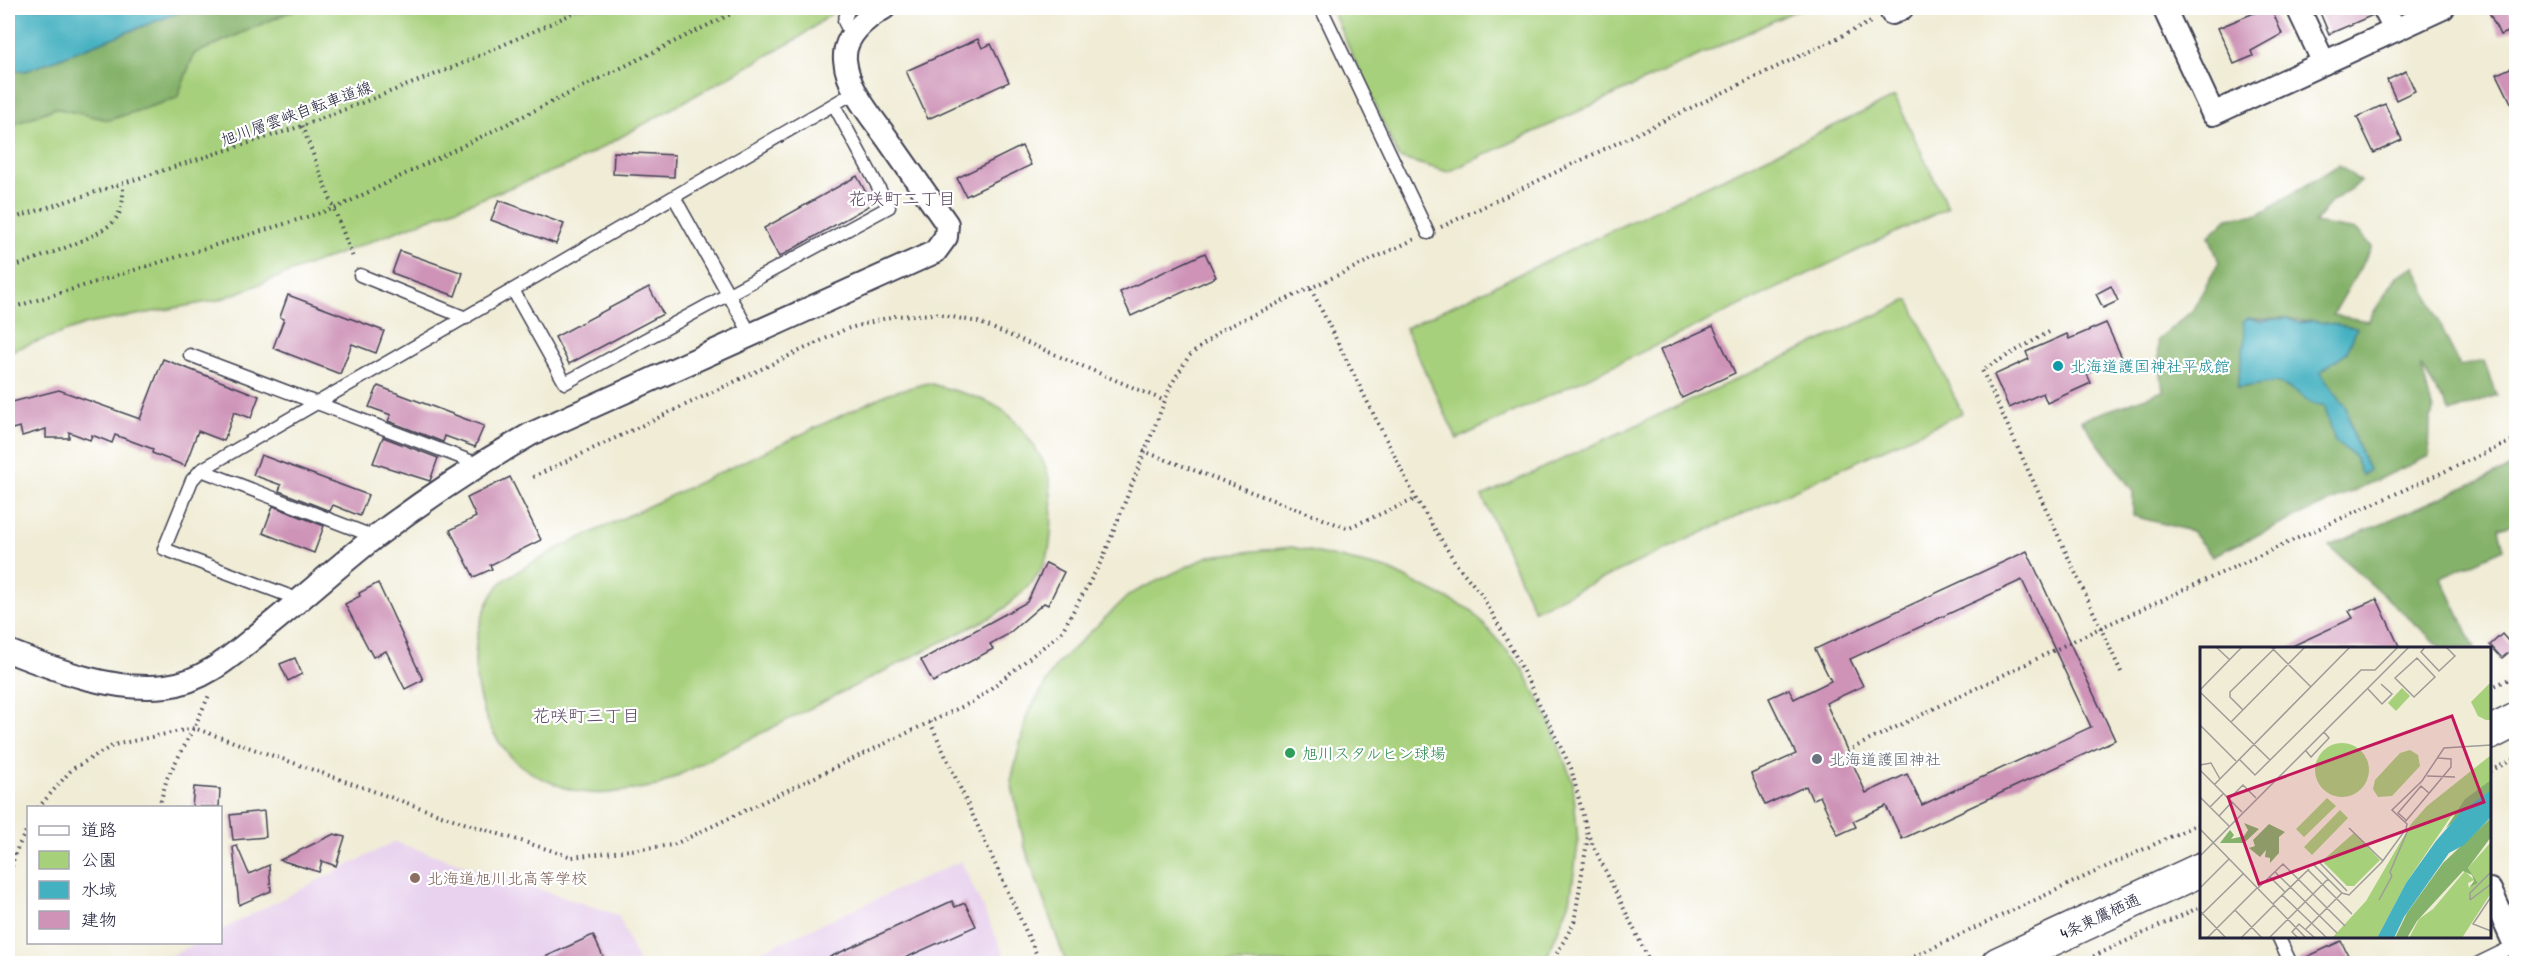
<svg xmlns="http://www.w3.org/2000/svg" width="2524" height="971" font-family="'Patrick Hand','Klee One',sans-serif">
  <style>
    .built { fill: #e8d2ee }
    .green { fill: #a7d07b; stroke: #64795b; stroke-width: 1.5 }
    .forest { fill: #85b26b; stroke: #546a53; stroke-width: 1.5; fill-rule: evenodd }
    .water { fill: #44b1c1; stroke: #336a7e; stroke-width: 1.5 }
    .building { fill: #ce93b7; fill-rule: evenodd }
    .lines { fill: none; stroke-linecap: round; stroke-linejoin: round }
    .lane-casing { stroke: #414052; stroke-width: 15 }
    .street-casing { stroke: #414052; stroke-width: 26 }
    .highway-casing { stroke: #414052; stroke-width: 36 }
    .path { stroke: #414052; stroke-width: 4; stroke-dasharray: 1.5 4.5; stroke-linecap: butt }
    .lane { stroke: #fff; stroke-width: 12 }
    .street { stroke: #fff; stroke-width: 22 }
    .highway { stroke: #fff; stroke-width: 33 }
    .culture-dot { fill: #0f9aa8; stroke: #fff; stroke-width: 2 }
    .leisure-dot { fill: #2e9e5b; stroke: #fff; stroke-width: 2 }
    .worship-dot { fill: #6b7280; stroke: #fff; stroke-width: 2 }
    .education-dot { fill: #8d6e63; stroke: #fff; stroke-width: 2 }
    .labels { text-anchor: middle; stroke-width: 4.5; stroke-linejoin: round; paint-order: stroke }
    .street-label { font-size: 16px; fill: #22223b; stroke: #fff }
    .culture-label { font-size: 16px; fill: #0d838f; stroke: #fff; text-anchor: start }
    .leisure-label { font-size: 16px; fill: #27864d; stroke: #fff; text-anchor: start }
    .worship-label { font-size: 16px; fill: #5b616d; stroke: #fff; text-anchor: start }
    .education-label { font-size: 16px; fill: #785e54; stroke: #fff; text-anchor: start }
    .neighbourhood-label { font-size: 18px; fill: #5e4a66; stroke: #fff }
    .inset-road { fill: none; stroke: #9e9b98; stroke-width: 1.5 }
    .view { fill: #c2185b; fill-opacity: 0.15; stroke: #c2185b; stroke-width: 3 }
    .inset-edge { fill: none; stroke: #22223b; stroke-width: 3 }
  </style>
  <rect width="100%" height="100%" fill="#fff"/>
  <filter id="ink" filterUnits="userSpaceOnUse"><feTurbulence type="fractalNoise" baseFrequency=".0167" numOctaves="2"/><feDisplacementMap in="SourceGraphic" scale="12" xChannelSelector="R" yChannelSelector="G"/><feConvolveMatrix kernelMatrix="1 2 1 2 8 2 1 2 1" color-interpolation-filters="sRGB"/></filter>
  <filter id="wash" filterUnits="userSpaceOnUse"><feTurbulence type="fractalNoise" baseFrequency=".008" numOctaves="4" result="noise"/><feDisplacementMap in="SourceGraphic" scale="24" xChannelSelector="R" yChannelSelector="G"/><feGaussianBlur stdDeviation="1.35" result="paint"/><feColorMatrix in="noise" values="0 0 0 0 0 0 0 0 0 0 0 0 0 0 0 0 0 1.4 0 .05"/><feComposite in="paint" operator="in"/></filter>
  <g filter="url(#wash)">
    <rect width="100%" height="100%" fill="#f0ecd6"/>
    <g class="built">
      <polygon points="394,842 618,915 639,963 166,964 164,959 197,943 220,942 221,930"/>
      <polygon points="961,861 1008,963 732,964"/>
    </g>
    <g class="green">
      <polygon points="298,8 839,8 797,39 574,163 219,300 87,324 8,352 8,127 55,108 109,120 177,98 194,54"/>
      <polygon points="1331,8 1801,8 1448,172 1399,158"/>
      <polygon points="1895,97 1948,208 1457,439 1405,328"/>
      <polygon points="1909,300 1962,413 1534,610 1482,496"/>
      <path d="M928 383C951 390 976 395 998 407 1016 417 1038 449 1046 468 1053 486 1054 541 1046 559 1036 583 1016 598 997 614L657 786C629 790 599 798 572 790 552 784 530 774 515 761 470 718 461 635 499 585 507 575 541 559 553 551L889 393Z"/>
      <polygon points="1292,547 1387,569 1471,610 1523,669 1551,725 1573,783 1578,844 1570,901 1547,957 1540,963 1066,963 1025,848 1011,781 1027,715 1056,665 1130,594 1209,556"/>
    </g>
    <g class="forest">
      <polygon points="190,8 298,8 194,54 177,98 109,120 55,108 8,127 8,70 26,71"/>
      <path d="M2339 165 2361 182 2332 201 2314 223 2357 230 2372 247 2333 315 2368 321 2397 276 2415 266 2459 366 2484 361 2497 395 2450 412 2421 366 2433 411 2430 422 2429 456 2212 556 2191 531 2133 516V491L2081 420 2163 391 2157 340 2192 311 2219 262 2209 236 2228 218 2259 214ZM2249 318C2262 321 2272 317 2284 318 2295 318 2298 323 2313 321L2347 352 2319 372 2346 407 2355 440 2369 470 2363 475 2354 456 2335 441 2326 407 2311 403 2295 391 2276 382 2237 388Z"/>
      <polygon points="2516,465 2516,523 2499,528 2504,549 2441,577 2475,648 2442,648 2329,546"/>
    </g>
    <g class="water">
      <polygon points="8,8 190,8 26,71 8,69"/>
      <polygon points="2249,318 2260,321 2286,318 2299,323 2313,321 2357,328 2347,352 2320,372 2346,407 2355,440 2369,470 2362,475 2354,456 2335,441 2325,407 2311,403 2295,391 2276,382 2237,388 2245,337 2243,321"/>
    </g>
    <g id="blocks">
      <g class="building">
        <polygon points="2266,8 2271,8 2282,34 2251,51 2253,56 2234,64 2218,28"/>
        <polygon points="2318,8 2371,8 2373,15 2329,34"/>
        <polygon points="2487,8 2508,8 2517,28 2500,35"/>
        <polygon points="978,39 982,48 991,44 1009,82 928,119 906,71"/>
        <polygon points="2517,65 2517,115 2497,74"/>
        <polygon points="2406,71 2415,91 2396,100 2387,80"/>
        <polygon points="2385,104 2402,140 2374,153 2357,117"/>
        <polygon points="1022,146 1031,165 966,196 957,178"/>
        <polygon points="614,152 675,155 674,177 613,174"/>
        <polygon points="857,176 872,204 779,257 764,228"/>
        <polygon points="499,200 564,224 556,244 491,220"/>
        <polygon points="400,251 463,273 455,296 392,273"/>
        <polygon points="1205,253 1216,277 1131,316 1120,292"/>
        <polygon points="2111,286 2118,301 2103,308 2096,294"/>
        <polygon points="649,287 663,314 569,364 555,337"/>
        <polygon points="288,295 384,331 376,353 352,344 340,374 273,348 284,319 280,317"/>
        <polygon points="2106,323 2122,358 2087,374 2091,383 2047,403 2043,393 2009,408 1994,375 2029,359 2026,352 2067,334 2069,339"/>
        <polygon points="1713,326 1735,373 1682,398 1660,350"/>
        <polygon points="163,359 259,396 251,418 234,412 224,441 198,431 185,466 152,453 153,449 115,435 112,443 92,435 90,440 69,432 69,438 46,438 46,429 22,436 20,427 8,430 8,403 59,390 140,419"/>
        <polygon points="378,386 484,426 475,447 445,436 443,442 388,421 391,415 369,407"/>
        <polygon points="383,437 438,458 430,481 373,463"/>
        <polygon points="261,455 368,495 360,516 333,505 330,511 279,491 281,485 253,475"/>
        <polygon points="510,477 541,540 490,565 492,569 474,577 450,530 476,517 467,498"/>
        <polygon points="273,506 324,526 314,553 263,533"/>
        <path d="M2027 551 2115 740 1902 839 1886 806 1853 821 1856 827 1838 835 1820 796 1812 800 1806 786 1765 805 1751 774 1796 754 1769 698 1789 689 1794 699 1831 681 1815 649ZM2022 580 2091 727 1922 805 1907 774 1866 793 1826 703 1863 686 1850 659Z"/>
        <polygon points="1046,563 1064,572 1048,605 1044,603 1007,635 990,644 993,649 933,682 921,660 1027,602"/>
        <polygon points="378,583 423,680 405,689 386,651 373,657 345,604 360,596 359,593"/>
        <polygon points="2377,599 2400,648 2288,648 2353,618 2349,611"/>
        <polygon points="2502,634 2514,648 2502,658 2490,645"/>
        <polygon points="295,658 302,674 288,681 280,664"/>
        <polygon points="194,787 220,789 219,807 192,807"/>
        <polygon points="264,811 266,837 233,840 230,815"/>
        <polygon points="334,834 345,837 336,866 322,861 319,872 280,860"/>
        <polygon points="237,846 249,874 269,865 271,891 239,905 233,847"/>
        <polygon points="952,901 955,907 965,903 976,926 894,963 817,963"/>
        <polygon points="593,935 606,963 532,963"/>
        <polygon points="2341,941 2352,963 2299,963 2298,961"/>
      </g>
    </g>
  </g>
  <g filter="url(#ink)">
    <use href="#blocks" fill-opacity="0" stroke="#414052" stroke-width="1.5"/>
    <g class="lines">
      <defs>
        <g id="lane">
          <polyline points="849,8 844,21 852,37"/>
          <polyline points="1321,8 1428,233"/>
          <polyline points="674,197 750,333"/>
          <polyline points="360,275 466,318"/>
          <polyline points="513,290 565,383 889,207 834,105"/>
          <polyline points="190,355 478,464"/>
          <polyline points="201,470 375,537"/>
          <polyline points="300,600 164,549 192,480 201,470 855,92"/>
          <polyline points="2278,936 2291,964"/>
          <polyline points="2477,964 2516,945"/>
        </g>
        <g id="street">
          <polyline points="2164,8 2213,114 2443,8"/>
          <polyline points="2298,8 2324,63"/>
          <polyline points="2384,8 2395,30"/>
          <polyline points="1892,13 1902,8"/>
          <path d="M8 651C56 670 113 692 166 686 206 682 237 651 267 627 303 598 338 566 375 537 425 499 477 465 531 434L935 252 946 237 947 224C928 197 910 171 891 144 874 119 848 92 845 60 843 36 866 18 884 8"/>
          <polyline points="2490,890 2516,947"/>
        </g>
        <g id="highway">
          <polyline points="2490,733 2516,720"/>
          <polyline points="1998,964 2202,869"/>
        </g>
      </defs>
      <use href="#lane" class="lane-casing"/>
      <use href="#street" class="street-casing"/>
      <use href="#highway" class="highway-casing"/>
      <g class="path">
        <polyline points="302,126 354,260"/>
        <polyline points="8,220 302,126 454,67 585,8"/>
        <polyline points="1441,227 1873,21"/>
        <path d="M8 269C33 259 99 239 115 220 124 208 123 197 123 184"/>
        <polyline points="1311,289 1416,499 1457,565 1482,595 1514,653 1571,768 1588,835 1651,964"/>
        <polyline points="8,309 336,208 743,8"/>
        <polyline points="2049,332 1982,370 2121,672"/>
        <polyline points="1143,451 1347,528 1416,499"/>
        <polyline points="533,477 846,329 894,316 937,314 978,322 1165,401"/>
        <polyline points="2490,688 2516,676"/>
        <polyline points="930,722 1041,964"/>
        <polyline points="1847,751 2100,628 2516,439"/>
        <polyline points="2490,771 2516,758"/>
        <polyline points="159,807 167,778 194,728 209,695"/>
        <polyline points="38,808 72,769 114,745 194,728 464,823 572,857 673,845 976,700 1061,633 1103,558 1171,385 1189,356 1223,329 1415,239"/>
        <polyline points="8,884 15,853 28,827"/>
        <polyline points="1551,964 1574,923 1588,836"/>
        <polyline points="1898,964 2202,822"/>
        <polyline points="2077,964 2202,906"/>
      </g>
      <use href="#lane" class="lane"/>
      <use href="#street" class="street"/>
      <use href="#highway" class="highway"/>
    </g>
  </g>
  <circle class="culture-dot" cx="2058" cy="366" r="6"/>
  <circle class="leisure-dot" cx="1290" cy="753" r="6"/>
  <circle class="worship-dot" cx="1817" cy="759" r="6"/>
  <circle class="education-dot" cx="415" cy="878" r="6"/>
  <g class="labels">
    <g class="street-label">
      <text transform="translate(296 113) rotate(-20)" y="6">旭川層雲峡自転車道線</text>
      <text transform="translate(2100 916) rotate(-25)" y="6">4条東鷹栖通</text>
    </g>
    <g class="culture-label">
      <text x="2070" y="372">北海道護国神社平成館</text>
    </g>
    <g class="leisure-label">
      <text x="1302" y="759">旭川スタルヒン球場</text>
    </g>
    <g class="worship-label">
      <text x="1829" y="765">北海道護国神社</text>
    </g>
    <g class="education-label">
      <text x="427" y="884">北海道旭川北高等学校</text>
    </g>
    <g class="neighbourhood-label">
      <text x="902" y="205">花咲町二丁目</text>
      <text x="586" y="722">花咲町三丁目</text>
    </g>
  </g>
  <g transform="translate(2200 647)">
    <rect width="291" height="291" fill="#f0ecd6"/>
    <path d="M291 35V73H286L278 69 271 55ZM202 41 210 49 196 64 188 56ZM115 123a27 27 0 1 1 54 0a27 27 0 1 1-54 0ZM210 103 218 108 220 119 192 149 178 150 173 142 175 133 200 106ZM291 108V133L250 171 206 236 177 291H132L166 254 211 177 227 159ZM127 151 136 159 104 190 96 182ZM140 163 148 171 112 208 104 200ZM154 186 180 213 154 239H147L122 214ZM291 195V246L262 291H209L219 272 233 262 265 224 274 233 268 236 269 241 278 236 268 221Z" fill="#a7d07b"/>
    <path d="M291 133V143L246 181 265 152ZM291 171V190L268 221 278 236 269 241 274 234 272 228 263 224 217 274 207 291H195L207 266 243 216ZM44 176 59 182 44 196H20L30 183 34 188 31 192 44 189 48 183ZM69 177 85 185 79 190V206L70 216V211L65 210 66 203 60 210 49 201 55 199 53 193Z" fill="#85b26b"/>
    <path d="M291 143V170L264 198 249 206 204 270 194 291H177L206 236 236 194 261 165Z" fill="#44b1c1"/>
    <path class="inset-road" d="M16 0 30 13M71 0 111 40M225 0 221 5 239 24 255 9 246 0M217 11 235 30 214 50 195 31ZM168 42 182 57 192 47 181 37M0 43 42 0M0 45 70 113M43 63 30 50V45L76 0M31 75 105 0M0 78 36 114M106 104 111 110 129 91 124 85M39 112 55 128 161 23H175L198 0M0 118 11 116 20 132M0 123 42 165M227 129 255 130M14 138 150 0M0 150 29 179M29 152 43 138 56 151M10 160 23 147M19 169 32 155M206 173 198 166 221 139 229 146M205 175 251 120V112L238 111M149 181 183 214M0 182 106 291M0 209 209 0M120 216 147 244M113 217 142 246 149 248 182 215 206 182 207 177 192 163 222 134 244 101 291 98M108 223 152 267M75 225 137 286M70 230 85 245M192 230 190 225 208 183M0 241 29 212M58 241 83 217 145 279M82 248 127 291M291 250 273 277 291 284M179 253 192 229M270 253V246L290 226M270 253 291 237M73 257 109 222M35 263 62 291M0 264 26 291M0 269 43 227M106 282 142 246M7 291 57 241M41 291 74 258M69 291 128 232M98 291 92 285 99 277 115 291"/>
    <path class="view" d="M252 69 284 155 59 237 28 150Z"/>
    <rect width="291" height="291" class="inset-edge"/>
  </g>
  <rect width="2524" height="971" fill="none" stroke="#fff" stroke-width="30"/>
  <rect x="27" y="806" width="195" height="138" fill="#ffffff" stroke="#a7a7b1" stroke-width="1.5"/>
  <rect x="39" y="826" width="30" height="9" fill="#ffffff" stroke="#a7a7b1" stroke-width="1.5"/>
  <text x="81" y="836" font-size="18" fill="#22223b">道路</text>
  <rect x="39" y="851" width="30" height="18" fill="#a7d07b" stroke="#a7a7b1" stroke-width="1.5"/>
  <text x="81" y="866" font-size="18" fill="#22223b">公園</text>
  <rect x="39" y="881" width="30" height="18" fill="#44b1c1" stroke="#a7a7b1" stroke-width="1.5"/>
  <text x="81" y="896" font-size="18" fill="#22223b">水域</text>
  <rect x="39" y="911" width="30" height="18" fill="#ce93b7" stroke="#a7a7b1" stroke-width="1.5"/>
  <text x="81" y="926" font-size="18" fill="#22223b">建物</text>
</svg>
